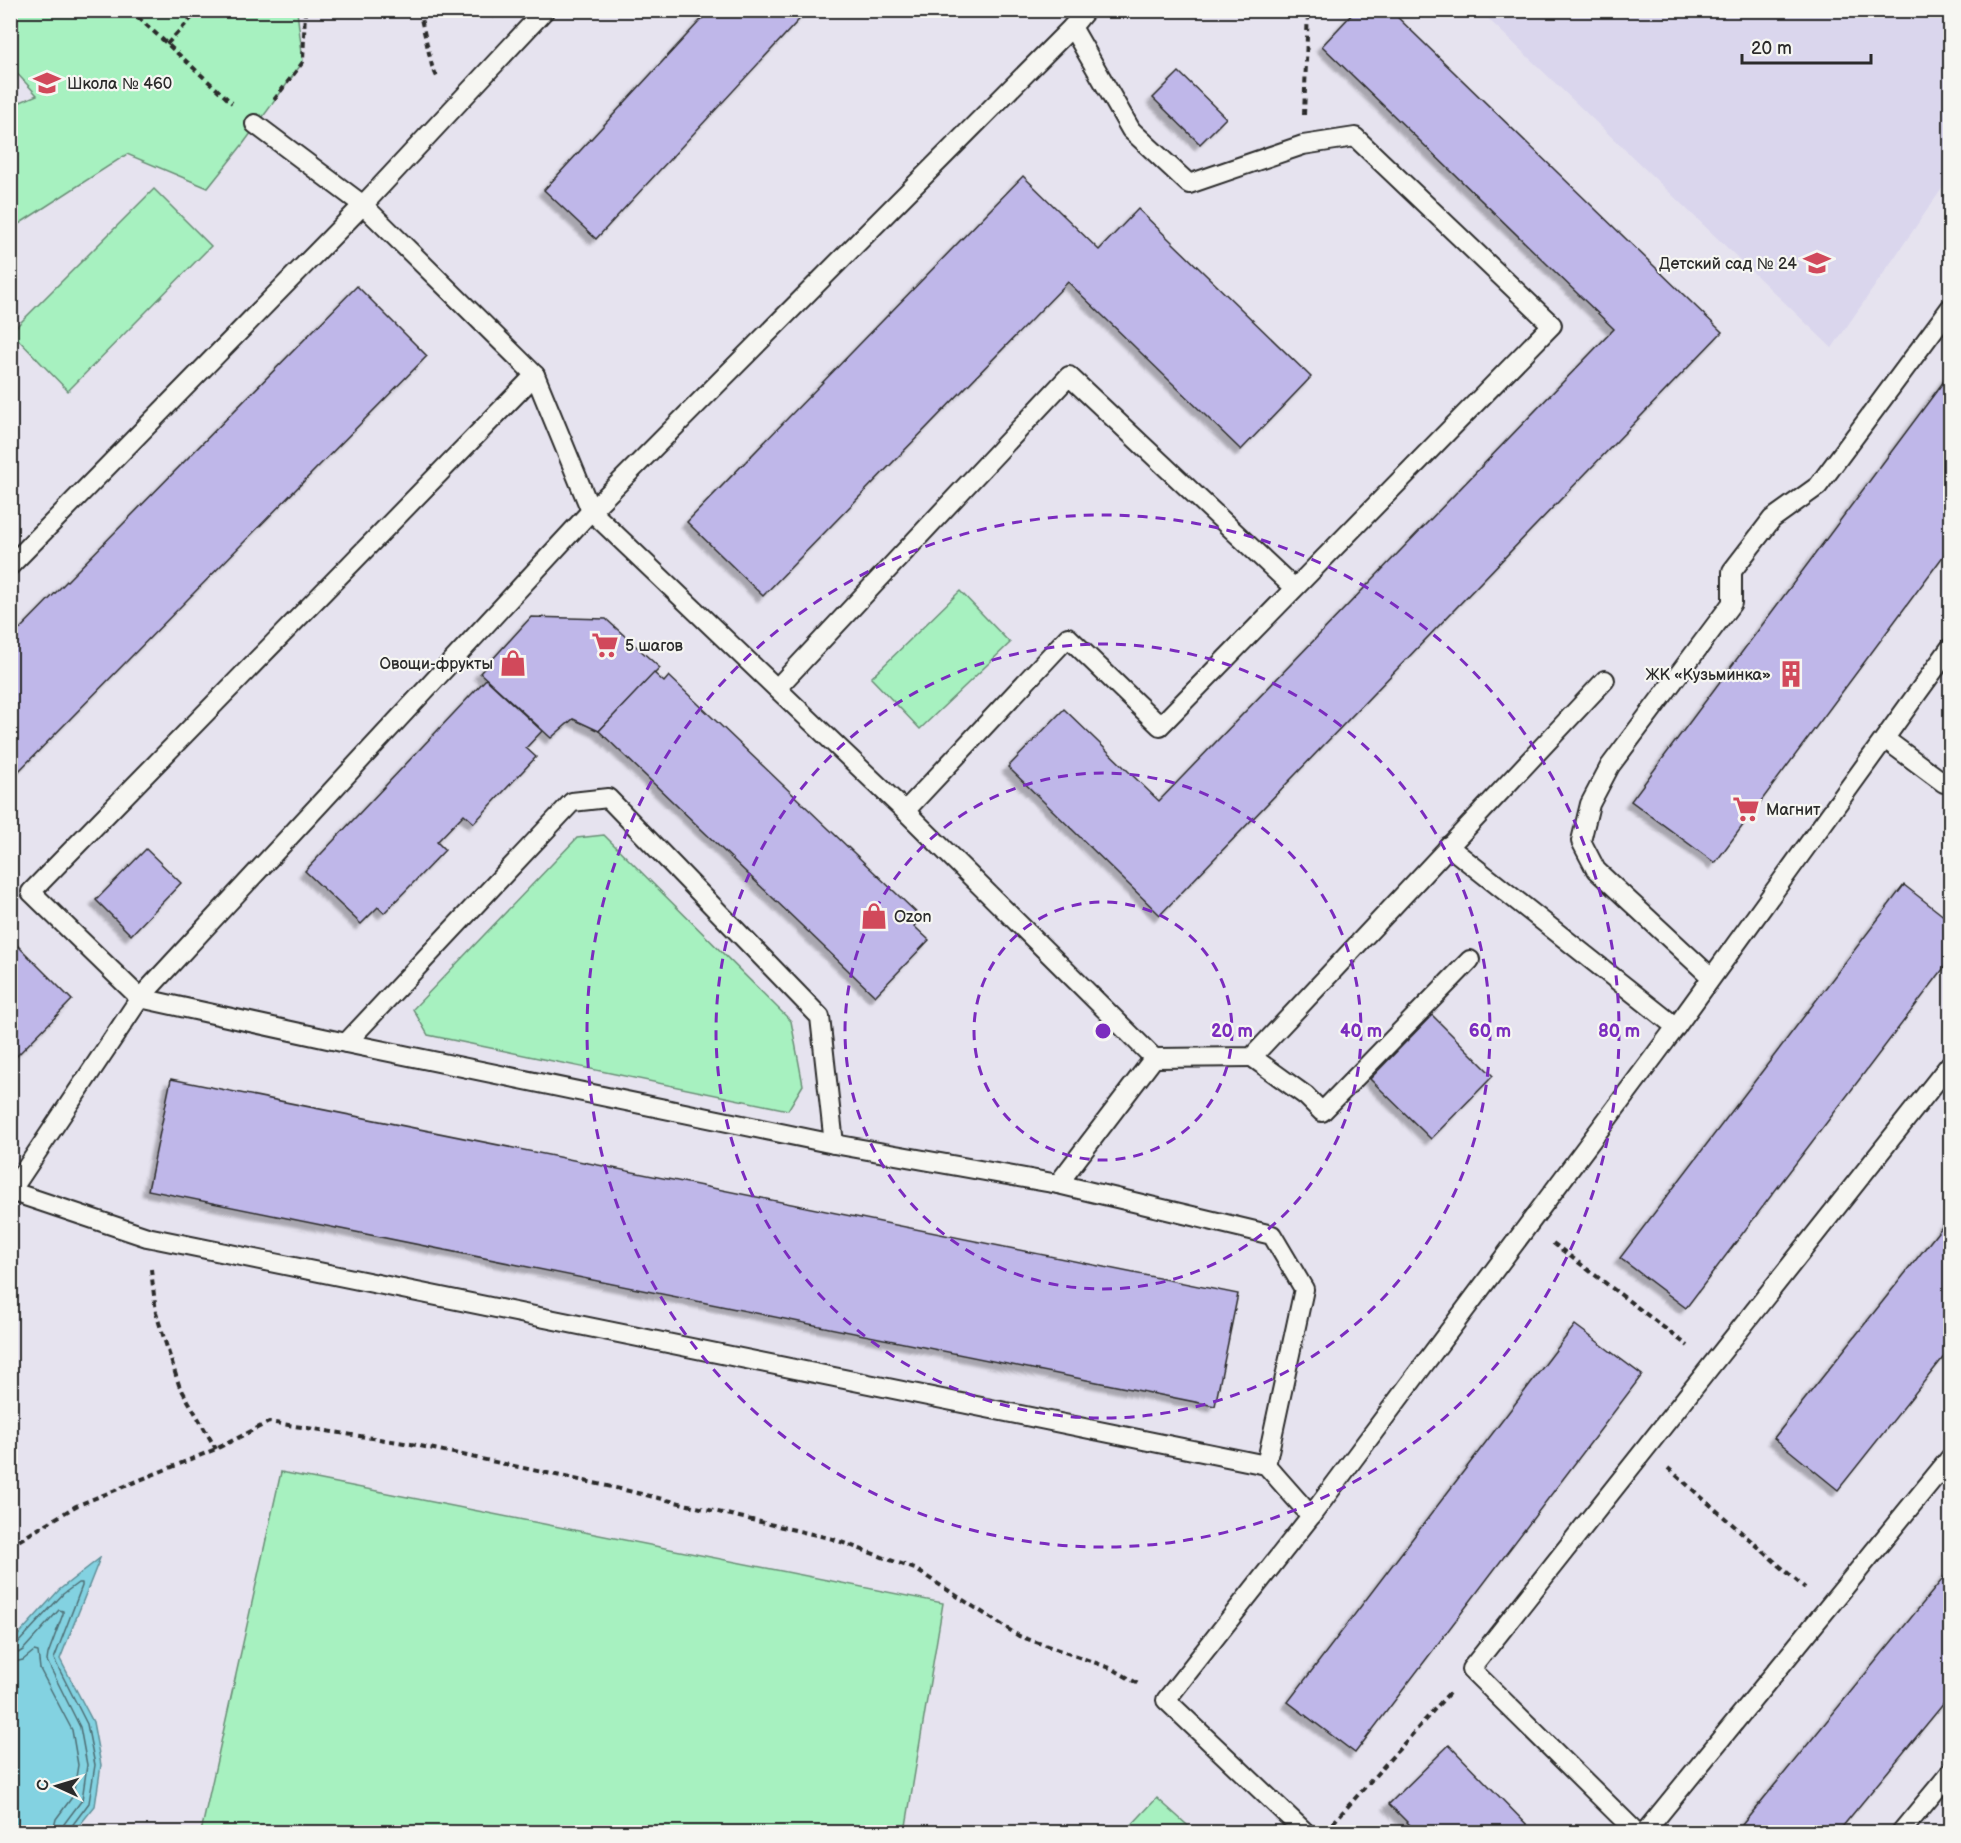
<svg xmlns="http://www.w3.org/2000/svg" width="1961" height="1843" font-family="'Balsamiq Sans',sans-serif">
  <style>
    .built { fill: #dad6ed }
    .green { fill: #a7f1c0; stroke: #698e76; stroke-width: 1.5 }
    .water { fill: #83d2e1; stroke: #608f98; stroke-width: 1.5 }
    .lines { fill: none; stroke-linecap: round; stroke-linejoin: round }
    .shore { stroke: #4e6e74; stroke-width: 1.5 }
    .building { fill: #bfb7e9; stroke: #2b2b2b; stroke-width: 1.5; filter: url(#shadow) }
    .service-casing { stroke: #2b2b2b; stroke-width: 22 }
    .path { stroke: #2b2b2b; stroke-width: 4; stroke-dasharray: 6 4.5; stroke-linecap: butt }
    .service { stroke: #f6f6f2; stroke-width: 18 }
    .ring { fill: none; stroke: #7b2cbf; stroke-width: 3; stroke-dasharray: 10 8 }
    .labels { text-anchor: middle; stroke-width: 4.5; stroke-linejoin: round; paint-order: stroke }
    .poi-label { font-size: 16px; fill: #2b2b2b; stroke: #f6f6f2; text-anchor: start }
    .centre { fill: #7b2cbf; stroke: #f6f6f2; stroke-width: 3 }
    .ring-label { font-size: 18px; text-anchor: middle; font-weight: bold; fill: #7b2cbf; stroke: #f6f6f2; stroke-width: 4.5; stroke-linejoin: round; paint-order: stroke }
  </style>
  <defs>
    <filter id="shadow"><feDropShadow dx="-5.5" dy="5.5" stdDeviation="1.5" flood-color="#0004"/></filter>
  </defs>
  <rect width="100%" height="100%" fill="#e6e3ef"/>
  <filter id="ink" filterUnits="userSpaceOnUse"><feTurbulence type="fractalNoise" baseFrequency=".0167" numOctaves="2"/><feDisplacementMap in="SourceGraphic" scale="12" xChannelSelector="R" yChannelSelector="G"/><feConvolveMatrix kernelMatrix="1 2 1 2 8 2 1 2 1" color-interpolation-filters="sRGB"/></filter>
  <g filter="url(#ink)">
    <polygon class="built" points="1480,11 1950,11 1950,177 1832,348"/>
    <g class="green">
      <polygon points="11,11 297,11 303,62 243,144 208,188 127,154 11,229 11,106 37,95 11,67"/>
      <polygon points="154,189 211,246 68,391 11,332"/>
      <polygon points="960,591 1010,643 920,729 871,678"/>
      <polygon points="604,835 791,1021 803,1085 788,1110 428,1035 413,1009 577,838"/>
      <polygon points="281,1472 943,1603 905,1832 201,1832"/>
      <polygon points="1157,1798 1195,1832 1125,1832"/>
    </g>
    <polygon class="water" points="100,1558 60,1659 93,1722 101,1765 95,1806 74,1832 11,1832 11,1643 59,1590"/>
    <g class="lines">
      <g class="shore">
        <polyline points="10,1646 17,1644 63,1594 78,1583 82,1583 82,1586 54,1659 87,1724 95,1765 89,1803 71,1827 70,1832"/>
        <polyline points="10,1654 18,1653 23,1650 59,1610 63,1611 63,1614 48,1654 47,1661 80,1727 87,1765 82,1800 64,1824 62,1832"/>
        <polyline points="10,1663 23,1660 34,1651 38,1652 40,1669 72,1730 78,1765 73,1796 56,1819 53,1832"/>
      </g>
    </g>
    <g class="building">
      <polygon points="710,10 808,10 596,239 544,190"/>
      <polygon points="1356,10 1390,10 1722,332 1160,915 1008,767 1064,709 1159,801 1614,329 1322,46"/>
      <polygon points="1179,72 1226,118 1200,144 1153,98"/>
      <polygon points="1023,176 1099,250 1138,209 1311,377 1241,450 1068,282 763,596 687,522"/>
      <polygon points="357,286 427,356 10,780 10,639"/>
      <polygon points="1950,373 1950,547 1715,863 1631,801"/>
      <polygon points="531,617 606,619 660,668 599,731 573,719 551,738 480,673"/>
      <polygon points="654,673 664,682 669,676 922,918 914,926 929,940 875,996 599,731"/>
      <polygon points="486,679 542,731 526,748 536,757 474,823 464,814 437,842 445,850 384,913 378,907 361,924 305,871"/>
      <polygon points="146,849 181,883 131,935 96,900"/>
      <polygon points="1904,885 1950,921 1950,960 1686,1308 1620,1258"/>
      <polygon points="10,938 72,1000 10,1063"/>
      <polygon points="1432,1015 1493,1076 1431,1139 1370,1079"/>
      <polygon points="171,1079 1238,1294 1215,1406 148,1190"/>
      <polygon points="1950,1217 1950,1349 1838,1490 1774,1438"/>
      <polygon points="1575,1325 1642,1375 1355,1753 1288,1702"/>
      <polygon points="1950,1570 1950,1696 1838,1832 1751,1832 1742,1825"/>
      <polygon points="1449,1745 1534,1832 1417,1832 1389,1804"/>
    </g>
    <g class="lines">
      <defs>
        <g id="service">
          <polyline points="255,124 363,205 535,375 591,511 905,811 1154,1058 1252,1057 1605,680"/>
          <polyline points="535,375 31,892 140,998 346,1043 834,1144 1058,1184 1154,1058"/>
          <polyline points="10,566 363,205 545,10"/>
          <polyline points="777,688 1069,376 1294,588"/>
          <polyline points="1885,739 1944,783"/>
          <polyline points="905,811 1068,637 1160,726 1552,325 1355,137 1303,145 1189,184 1131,130 1072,27"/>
          <polyline points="1711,977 1596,870 1581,841 1590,804 1610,766 1732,603 1732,571 1772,519 1818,486 1950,308"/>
          <polyline points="1676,1027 1950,648"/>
          <polyline points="346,1043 572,802 608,798 820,1017 834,1144"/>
          <polyline points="1252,1057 1306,1096 1322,1112 1470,960"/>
          <polyline points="1058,1184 1272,1235 1304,1289 1266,1465"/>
          <polyline points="10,1191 147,1237 1266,1465 1311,1516"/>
          <polyline points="11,1191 140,998 591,511 1072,27 1086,10"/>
          <polyline points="1305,1832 1166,1700 1311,1516 1676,1027 1448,846"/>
          <polyline points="1636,1832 1471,1669 1950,1064"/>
          <polyline points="1645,1832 1950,1458"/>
          <polyline points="1901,1832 1950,1773"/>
        </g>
      </defs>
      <use href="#service" class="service-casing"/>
      <g class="path">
        <polyline points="130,10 232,103"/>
        <polyline points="419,10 432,66 438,79"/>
        <polyline points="486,10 495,17"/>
        <polyline points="167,44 199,10"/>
        <polyline points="274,100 303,62 305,10"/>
        <polyline points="1304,115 1308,10"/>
        <polyline points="1553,1243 1688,1346"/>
        <polyline points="151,1269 156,1313 179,1385 216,1449"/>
        <polyline points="1668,1468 1805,1588"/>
        <polyline points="10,1546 76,1506 216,1449 269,1422 411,1444 603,1485 833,1539 915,1569 1019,1636 1113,1669 1140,1685"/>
        <polyline points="1333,1823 1450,1692"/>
      </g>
      <use href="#service" class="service"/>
    </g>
  </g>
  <g class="ring">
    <circle cx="1103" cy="1031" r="129"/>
    <circle cx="1103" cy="1031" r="258"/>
    <circle cx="1103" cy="1031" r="387"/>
    <circle cx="1103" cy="1031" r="516"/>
  </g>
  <defs>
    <symbol id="school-bare" viewBox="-9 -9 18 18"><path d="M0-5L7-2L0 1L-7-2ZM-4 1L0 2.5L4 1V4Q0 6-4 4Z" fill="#d1495b" stroke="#f6f6f2" stroke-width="2.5" paint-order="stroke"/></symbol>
    <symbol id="supermarket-bare" viewBox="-9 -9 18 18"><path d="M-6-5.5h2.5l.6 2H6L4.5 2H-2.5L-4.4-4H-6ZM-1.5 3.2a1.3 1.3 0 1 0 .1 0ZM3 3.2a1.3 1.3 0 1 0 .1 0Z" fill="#d1495b" stroke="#f6f6f2" stroke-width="2.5" paint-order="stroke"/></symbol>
    <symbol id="shop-bare" viewBox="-9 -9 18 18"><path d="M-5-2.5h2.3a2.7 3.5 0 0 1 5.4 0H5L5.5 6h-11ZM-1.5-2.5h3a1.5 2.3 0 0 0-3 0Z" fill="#d1495b" stroke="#f6f6f2" stroke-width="2.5" paint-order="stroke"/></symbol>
    <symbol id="building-bare" viewBox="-9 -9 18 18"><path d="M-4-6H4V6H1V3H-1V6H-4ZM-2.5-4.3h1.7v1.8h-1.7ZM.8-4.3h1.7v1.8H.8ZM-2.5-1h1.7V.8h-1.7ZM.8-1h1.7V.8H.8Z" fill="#d1495b" stroke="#f6f6f2" stroke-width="2.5" paint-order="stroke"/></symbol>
  </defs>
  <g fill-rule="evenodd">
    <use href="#school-bare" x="28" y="64" width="38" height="38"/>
    <use href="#school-bare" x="1798" y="244" width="38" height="38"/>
    <use href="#supermarket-bare" x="586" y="626" width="38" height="38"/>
    <use href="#shop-bare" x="494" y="644" width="38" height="38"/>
    <use href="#building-bare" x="1772" y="655" width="38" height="38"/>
    <use href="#supermarket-bare" x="1727" y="790" width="38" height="38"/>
    <use href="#shop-bare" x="855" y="897" width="38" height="38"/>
  </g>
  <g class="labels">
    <g class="poi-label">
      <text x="67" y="89">Школа № 460</text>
      <text x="1797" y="269" text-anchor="end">Детский сад № 24</text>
      <text x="625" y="651">5 шагов</text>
      <text x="493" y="669" text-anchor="end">Овощи-фрукты</text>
      <text x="1771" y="680" text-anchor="end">ЖК «Кузьминка»</text>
      <text x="1766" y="815">Магнит</text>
      <text x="894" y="922">Ozon</text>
    </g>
  </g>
  <circle cx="1103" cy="1031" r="9" class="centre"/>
  <g class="ring-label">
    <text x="1232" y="1037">20 m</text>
    <text x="1361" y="1037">40 m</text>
    <text x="1490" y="1037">60 m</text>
    <text x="1619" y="1037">80 m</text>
  </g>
  <rect width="1961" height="1843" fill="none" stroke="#f6f6f2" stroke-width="36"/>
  <rect x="18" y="18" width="1925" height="1807" fill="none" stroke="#2b2b2b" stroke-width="2" filter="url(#ink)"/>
  <g transform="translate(57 1786) rotate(274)" stroke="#f6f6f2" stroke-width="4.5" paint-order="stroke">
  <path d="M0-4.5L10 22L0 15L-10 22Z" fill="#2b2b2b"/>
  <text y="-9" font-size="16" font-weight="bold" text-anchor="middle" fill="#2b2b2b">С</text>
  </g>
  <path d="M1742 54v9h129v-9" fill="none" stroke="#2b2b2b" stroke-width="3"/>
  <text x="1751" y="54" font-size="18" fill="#2b2b2b" stroke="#f6f6f2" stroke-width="4.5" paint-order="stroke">20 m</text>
</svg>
